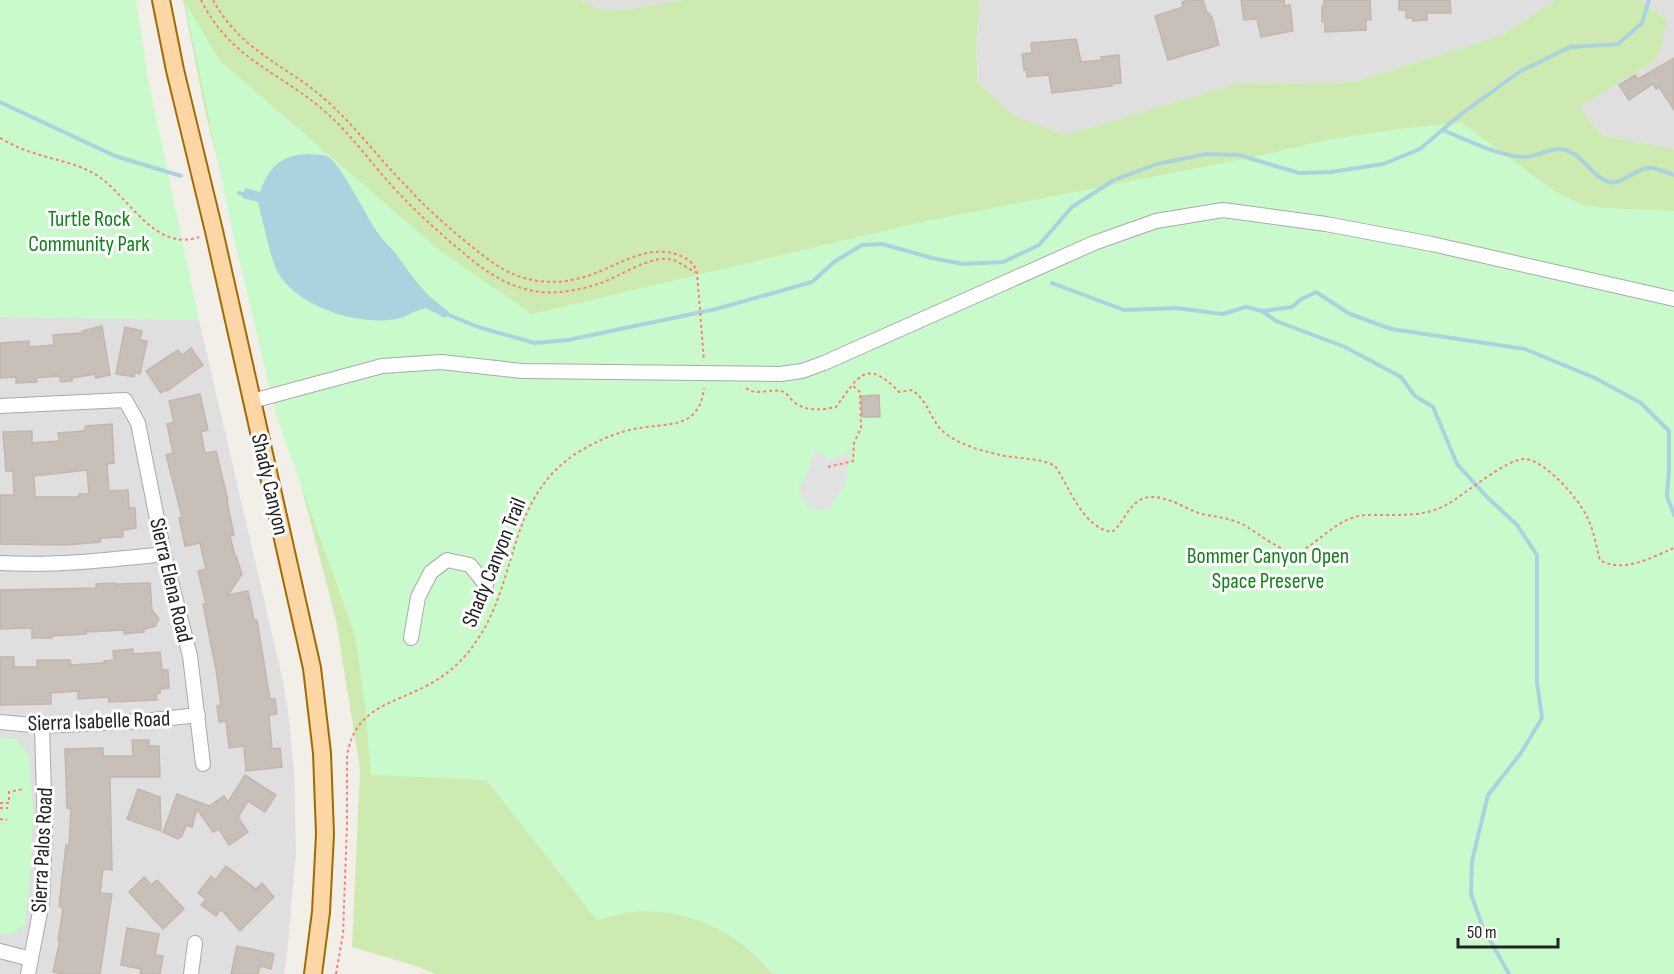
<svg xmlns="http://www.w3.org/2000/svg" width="1674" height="974" font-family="'Sofia Sans Condensed',sans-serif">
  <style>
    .residential { fill: #e0dfdf }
    .grass { fill: #cdebb0 }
    .park { fill: #c8facc }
    .parking { fill: #e2e2e2 }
    .water { fill: #aad3df }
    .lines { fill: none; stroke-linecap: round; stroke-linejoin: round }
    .stream { stroke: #aad3df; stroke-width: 4 }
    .building { fill: #c7bfb8; stroke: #c4b6ab; stroke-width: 1.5; fill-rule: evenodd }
    .minor-casing { stroke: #a9a9a9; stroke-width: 16 }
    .major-casing { stroke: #a06b00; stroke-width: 20 }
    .path { stroke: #fa8072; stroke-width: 2; stroke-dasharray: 3 3; stroke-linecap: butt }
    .minor { stroke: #fff; stroke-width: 14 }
    .major { stroke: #fcd6a4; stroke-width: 16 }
    .labels { text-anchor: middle; stroke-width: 6; stroke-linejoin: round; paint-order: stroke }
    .park-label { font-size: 22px; fill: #0c8416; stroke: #fff }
    .street-label { font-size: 22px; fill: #222; stroke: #fff }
  </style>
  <rect width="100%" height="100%" fill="#f2efe9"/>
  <g class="residential">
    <polygon points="582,0 683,0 623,10 604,10 587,4"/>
    <polygon points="980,0 1556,0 1500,36 1354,82 1236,84 1066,135 1014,116 978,83 976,46"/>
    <polygon points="1639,0 1674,0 1674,149 1602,135 1578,107 1655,61 1667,20"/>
    <polygon points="0,317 199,320 283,681 288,712 294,768 296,852 288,944 284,974 0,974"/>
  </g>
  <polygon class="grass" points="183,0 582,0 587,4 604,10 623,10 683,0 980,0 976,46 978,83 1014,116 1066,135 1236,84 1354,82 1500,36 1556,0 1639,0 1667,20 1663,43 1655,61 1579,107 1602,135 1674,149 1674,974 435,974 416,966 352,947 360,769 336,621 206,115"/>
  <g class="park">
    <polygon points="0,0 136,0 149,84 199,320 0,317"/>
    <path d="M185 3 220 61 439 250 532 314 926 221 1254 157 1322 141 1396 129 1462 123 1556 192 1582 205 1603 208 1674 211V974H772C739 930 679 904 624 913 615 915 606 918 597 920L486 780 371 775 365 705 355 635 276 415 233 234Z"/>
    <polygon points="0,738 16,739 29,755 33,812 31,865 25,925 11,934 0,934"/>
  </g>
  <polygon class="parking" points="814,450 830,460 851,451 844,486 828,510 808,507 798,488 808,473"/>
  <path class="water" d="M308 154C313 155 322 154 327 156 341 163 367 218 378 233 383 241 391 247 396 254 415 280 422 292 449 312L445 318 426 308C415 310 405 318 396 319 358 326 298 307 278 273 270 258 263 220 258 202L242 198 245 188 260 192C269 167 281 155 308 154Z"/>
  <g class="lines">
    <g class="stream">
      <polyline points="0,102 115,156 181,176"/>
      <path d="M1442 130C1466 139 1500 157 1525 157 1537 157 1549 148 1561 149 1583 152 1591 178 1610 182 1623 184 1634 170 1648 168 1656 167 1666 172 1674 175"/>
      <polyline points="239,193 248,195"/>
      <polyline points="1052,283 1124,310 1176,308 1223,314 1246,307 1262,311 1276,321 1345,347 1401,377 1415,396 1433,407 1457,464 1487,497 1517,525 1537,555 1537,682 1542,718 1521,753 1488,795 1472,861 1471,894 1483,928 1509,974"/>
      <polyline points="1263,311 1292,307 1300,300 1316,292 1350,314 1391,329 1525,349 1595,378 1641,403 1669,431 1669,469 1667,496 1674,515"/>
      <polyline points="444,313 478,327 535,343 568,340 716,309 812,282 834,262 862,245 882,244 932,258 963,264 1003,262 1039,245 1072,207 1114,180 1157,164 1207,154 1239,155 1299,173 1331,172 1383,164 1420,149 1460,115 1519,72 1570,47 1618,44 1642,23 1649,0"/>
    </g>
  </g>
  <g class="building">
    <polygon points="1189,0 1203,0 1207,13 1209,13 1211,18 1212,17 1219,45 1168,60 1155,16 1183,7 1182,2"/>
    <polygon points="1241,0 1284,0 1285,6 1290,5 1293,31 1261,37 1257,19 1244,20"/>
    <polygon points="1324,0 1370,0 1371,20 1366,20 1366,30 1325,32 1325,22 1322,22 1322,6 1324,6"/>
    <polygon points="1399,0 1450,0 1451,13 1427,13 1427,20 1413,21 1413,18 1406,18 1406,10 1399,10"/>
    <polygon points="1076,39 1081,62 1102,60 1101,57 1119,55 1121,83 1112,84 1112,86 1052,93 1049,75 1027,77 1026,70 1024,70 1022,54 1032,53 1031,43"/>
    <polygon points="1674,58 1674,110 1659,87 1656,89 1653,84 1629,100 1619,85 1635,75 1638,79"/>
    <polygon points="102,326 110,375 96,378 95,374 72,378 72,381 61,382 59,376 36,378 37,382 16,383 16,377 0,378 0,343 29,341 29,347 54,345 53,335 82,333 82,331"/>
    <polygon points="125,327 142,331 140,340 147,341 140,374 135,372 134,377 116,374"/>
    <polygon points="191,348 203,365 167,391 167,389 161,393 146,371 178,350 182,355"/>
    <polygon points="200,394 208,430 201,432 205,453 216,451 228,500 227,501 234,535 230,536 235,556 236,556 242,574 228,595 248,591 254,620 257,620 270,699 275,699 277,714 269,715 272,749 280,748 282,767 246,771 244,746 229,748 226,721 219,722 217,706 221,705 216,670 203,604 206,604 198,571 206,569 200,543 185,546 179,518 182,517 166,455 173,453 167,424 174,422 169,401"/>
    <polygon points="879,395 880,417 862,417 861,396"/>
    <path d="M112 424 114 463 107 464 109 491 128 490 129 508H135L136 528 123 530V537L101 538 100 542 65 545 0 544V495H14L13 471H6L3 432 32 431V443L59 441 58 433 84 431 86 426ZM87 470 89 494H79V497H35L34 476Z"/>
    <polygon points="115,583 115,584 150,583 152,610 159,619 155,626 144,629 144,632 124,634 124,630 86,632 86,634 52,636 52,638 32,638 32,629 28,628 0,629 0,590 96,588 96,584"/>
    <polygon points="133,649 133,654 160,652 162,670 168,670 169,688 161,689 160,693 156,694 157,700 109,702 108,697 78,699 78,691 51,693 51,704 0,705 0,657 14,657 14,667 37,667 37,660 70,660 71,665 104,663 104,661 114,660 113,651"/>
    <polygon points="132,740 149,740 149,746 159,746 160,777 111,777 110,779 112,870 103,869 100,893 112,894 100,974 64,974 53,972 60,940 58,940 63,909 59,906 66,845 69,846 71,809 67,808 65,749 103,748 103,756 133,756"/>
    <polygon points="245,775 276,795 265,812 248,801 238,817 248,832 229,845 219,829 213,832 197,809 192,827 186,825 182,836 178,839 163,832 177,794 209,806 224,796 228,802"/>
    <polygon points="138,789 160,797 161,831 127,819"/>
    <polygon points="226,866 256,889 262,883 274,897 240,931 221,909 216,916 201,905 206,899 198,893 211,876 215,880"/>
    <polygon points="144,877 151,885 157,880 184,909 163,929 129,892"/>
    <polygon points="127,928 159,934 155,955 163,956 160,974 140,974 141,969 121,965"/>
    <polygon points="237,946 274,954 271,969 260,966 258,974 231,974"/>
  </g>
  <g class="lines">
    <defs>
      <g id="minor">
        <polyline points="252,401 382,366 441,362 522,371 780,374 802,371 824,363 1094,243 1156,221 1223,210 1326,224 1432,244 1674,299"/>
        <polyline points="0,406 125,400 138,423 164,554 190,656 203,764"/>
        <path d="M0 563C55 566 109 560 164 554"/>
        <polyline points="411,638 418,597 431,572 447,560 470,565 486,585"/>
        <polyline points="0,722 42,726 144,721 198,715"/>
        <polyline points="0,951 31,959"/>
        <polyline points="28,974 42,902 45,832 42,726"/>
        <polyline points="191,974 195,943"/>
      </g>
      <polyline id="major" points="161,0 175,70 214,231 312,668 322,753 325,834 321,912 313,974"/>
    </defs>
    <use href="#minor" class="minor-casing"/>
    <use href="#major" class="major-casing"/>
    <g class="path">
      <path d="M201 0C231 59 274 69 321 108 349 131 369 161 394 188 414 210 437 231 460 250 482 269 505 286 534 291 556 295 580 290 601 283 620 276 650 256 669 259 679 260 687 269 697 273"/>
      <path d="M213 0C242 53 286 64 327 101 357 128 380 160 408 188 427 209 449 228 471 246 487 259 502 271 521 277 542 284 564 283 584 277 616 268 649 240 683 257 690 260 695 265 697 273L704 361"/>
      <path d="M0 138C11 144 22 150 34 153 57 161 83 164 102 179 131 201 157 252 199 237"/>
      <path d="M746 388C757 397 771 387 784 392 788 394 790 399 794 402 806 412 822 410 836 407 858 377 866 357 899 392L912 390C931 403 929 423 949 436 965 447 987 452 1005 456 1022 459 1040 458 1055 466 1070 488 1083 528 1112 532 1123 524 1128 505 1142 499 1162 491 1184 509 1202 514 1216 517 1229 518 1242 524 1254 530 1285 555 1297 553 1301 552 1306 548 1309 546 1324 536 1337 522 1355 517 1364 514 1373 515 1382 515 1406 515 1427 516 1448 504 1465 494 1508 458 1525 459 1546 461 1579 499 1587 517 1594 530 1596 546 1600 560 1623 574 1652 557 1674 548"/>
      <polyline points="828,467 853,461 854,443 861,428 860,392 853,386"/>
      <polyline points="0,803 9,803 9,792 23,789"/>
      <polyline points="0,808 8,808"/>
      <polyline points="0,819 7,820"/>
      <path d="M336 974 343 934 347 824V756C355 707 391 705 428 685 447 675 463 661 475 643 520 581 505 497 580 451 597 441 615 433 634 429 667 422 699 431 704 388"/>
    </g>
    <use href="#minor" class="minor"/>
    <use href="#major" class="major"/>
  </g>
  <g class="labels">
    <g class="park-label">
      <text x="89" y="226">Turtle Rock<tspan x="89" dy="25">Community Park</tspan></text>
      <text x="1268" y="563">Bommer Canyon Open<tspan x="1268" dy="25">Space Preserve</tspan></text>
    </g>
    <g class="street-label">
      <text transform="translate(271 484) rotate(77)" y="8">Shady Canyon</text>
      <text transform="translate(493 562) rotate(-68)" y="8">Shady Canyon Trail</text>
      <text transform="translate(172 580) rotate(77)" y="8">Sierra Elena Road</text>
      <text transform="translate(99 720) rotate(-2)" y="8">Sierra Isabelle Road</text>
      <text transform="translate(41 850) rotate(-87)" y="8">Sierra Palos Road</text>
    </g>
  </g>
  <path d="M1458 938v9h100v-9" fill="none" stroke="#222222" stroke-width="3"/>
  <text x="1467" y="938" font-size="18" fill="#222222" stroke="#ffffff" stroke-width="4.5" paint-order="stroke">50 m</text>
</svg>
